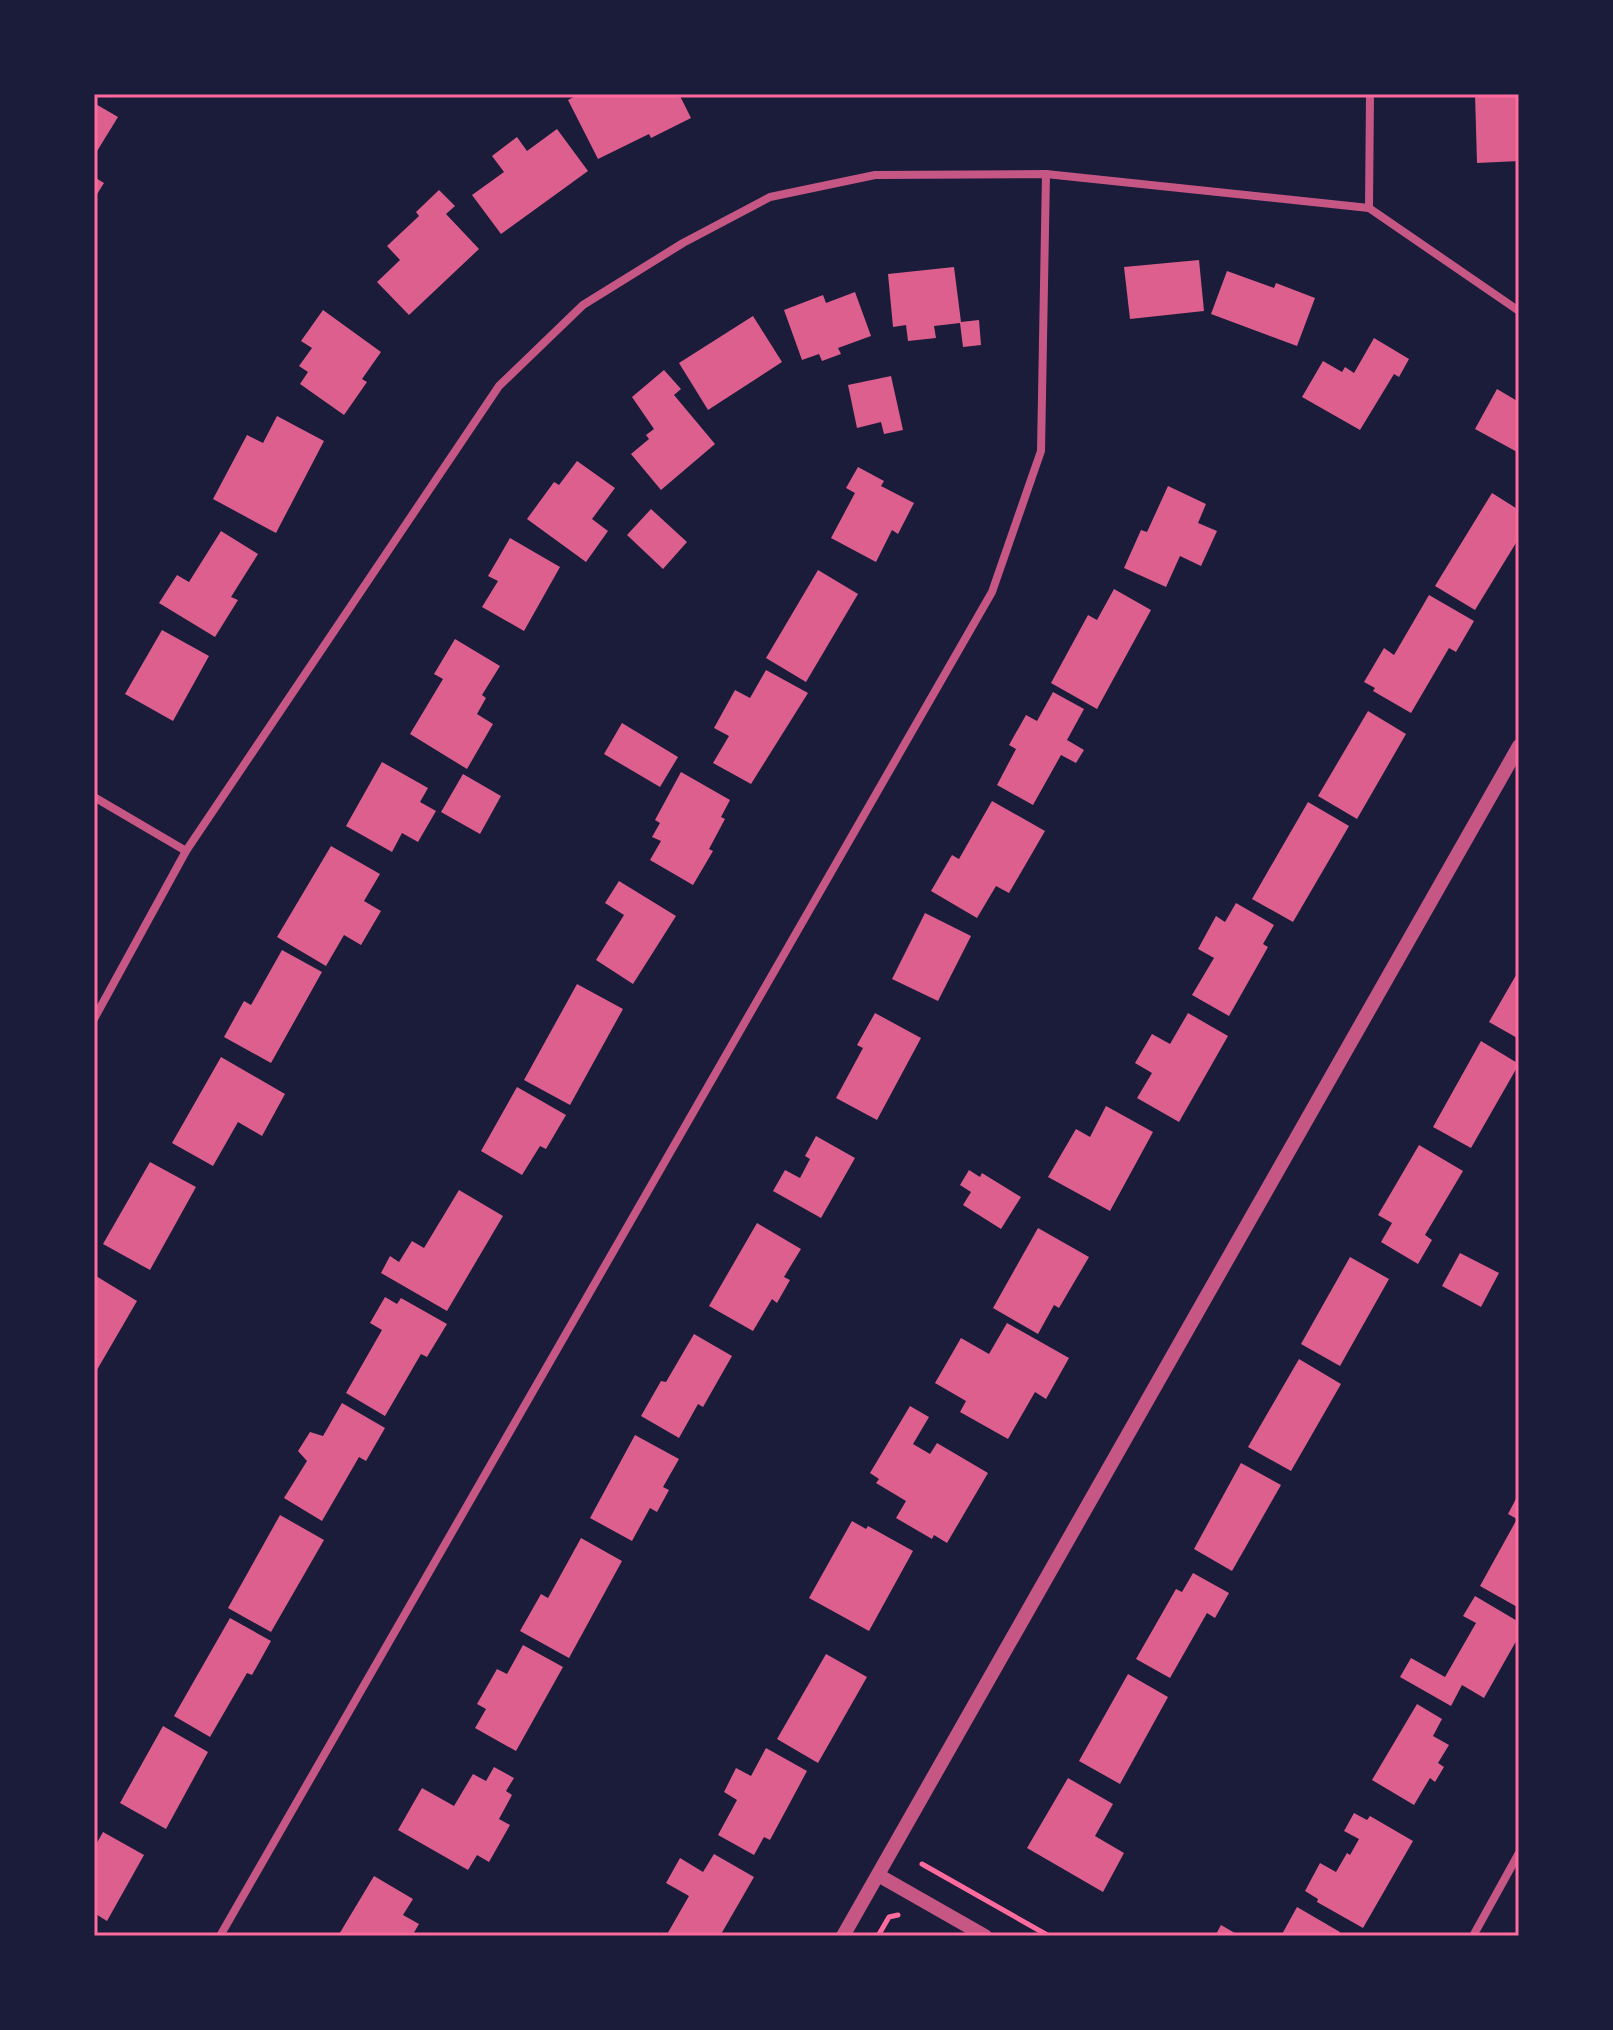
<svg xmlns="http://www.w3.org/2000/svg" width="1613" height="2030" font-family="'PT Sans',sans-serif">
  <style>
    .building { fill: #dd5f8e }
    .lines { fill: none; stroke-linecap: round; stroke-linejoin: round }
    .path { stroke: #ff6b9d; stroke-width: 5 }
    .minor { stroke: #c65784; stroke-width: 8 }
    .tertiary { stroke: #c65784; stroke-width: 14 }
    .neatline { fill: none; stroke: #ff6b9d; stroke-width: 3 }
  </style>
  <rect width="100%" height="100%" fill="#1b1b3a"/>
  <g class="building">
    <polygon points="579,94 679,94 691,118 651,138 649,134 598,159 568,100"/>
    <polygon points="1475,94 1519,94 1519,161 1477,163"/>
    <polygon points="94,103 118,117 94,156"/>
    <polygon points="557,129 588,171 501,234 472,195 504,172 492,156 517,137 527,151"/>
    <polygon points="94,177 104,183 94,199"/>
    <polygon points="439,190 455,206 446,214 479,249 409,315 377,282 400,260 387,246 419,216 416,212"/>
    <polygon points="1199,260 1204,311 1130,319 1124,267"/>
    <polygon points="954,267 961,322 979,320 981,345 963,347 960,323 934,326 936,338 908,341 906,325 893,327 888,274"/>
    <polygon points="1227,271 1274,288 1276,283 1315,298 1297,346 1211,314"/>
    <polygon points="855,292 871,336 838,348 841,354 822,361 819,354 802,360 784,310 823,295 826,303"/>
    <polygon points="323,310 381,352 362,379 367,382 344,415 300,384 308,372 299,366 312,348 301,341"/>
    <polygon points="753,316 782,362 708,410 679,363"/>
    <polygon points="1374,338 1409,359 1399,377 1394,374 1360,430 1302,397 1323,361 1342,372 1345,367 1354,373"/>
    <polygon points="664,370 681,389 674,395 715,444 661,490 631,454 649,439 646,435 654,429 632,397"/>
    <polygon points="891,376 903,430 884,434 881,422 857,428 848,385"/>
    <polygon points="1497,389 1519,402 1519,453 1475,429"/>
    <polygon points="277,416 324,441 276,533 213,499 247,435 263,443"/>
    <polygon points="577,461 615,488 592,519 608,531 586,562 527,519 554,482 559,485"/>
    <polygon points="858,467 884,481 881,486 914,503 898,534 892,530 876,562 831,538 855,493 846,488"/>
    <polygon points="1168,486 1206,504 1198,523 1217,531 1201,566 1180,556 1166,587 1124,568 1141,530 1147,532"/>
    <polygon points="1492,493 1519,510 1519,538 1475,610 1435,586"/>
    <polygon points="651,509 687,542 663,569 627,535"/>
    <polygon points="221,531 258,554 231,597 238,600 215,637 159,603 177,575 189,582"/>
    <polygon points="510,538 560,567 524,631 482,607 498,581 488,576"/>
    <polygon points="818,570 858,594 806,682 766,658"/>
    <polygon points="1114,589 1151,610 1097,709 1051,683 1088,615 1097,620"/>
    <polygon points="1429,595 1474,621 1456,652 1449,648 1411,713 1373,691 1375,688 1364,682 1384,648 1394,655"/>
    <polygon points="162,630 209,656 173,721 125,694"/>
    <polygon points="455,639 500,666 482,695 486,698 477,714 493,724 467,769 410,734 443,679 434,674"/>
    <polygon points="766,670 808,693 751,784 713,763 729,736 714,728 735,690 750,698"/>
    <polygon points="1053,692 1084,709 1067,740 1084,750 1076,763 1061,755 1033,805 997,785 1016,749 1009,745 1026,715 1037,721"/>
    <polygon points="1368,711 1406,734 1357,819 1318,796"/>
    <polygon points="622,723 678,757 660,787 604,754"/>
    <polygon points="382,762 428,788 420,802 436,811 418,842 402,833 392,852 346,826"/>
    <polygon points="681,772 730,800 721,817 725,819 709,849 713,851 693,885 650,860 661,841 652,837 660,823 655,820"/>
    <polygon points="463,774 501,796 480,834 441,812"/>
    <polygon points="992,801 1045,831 1009,893 996,886 977,918 931,891 952,855 959,859"/>
    <polygon points="1308,802 1349,826 1293,922 1252,899"/>
    <polygon points="331,846 380,874 364,901 381,911 361,945 344,935 326,966 277,937"/>
    <polygon points="619,881 676,916 633,984 596,960 624,915 605,903"/>
    <polygon points="1236,903 1274,925 1263,944 1268,947 1229,1016 1192,995 1214,958 1198,949 1216,916 1225,922"/>
    <polygon points="925,913 971,936 938,1001 892,979"/>
    <polygon points="282,950 322,972 271,1063 224,1037 244,1001 251,1005"/>
    <polygon points="1519,970 1519,1039 1489,1022"/>
    <polygon points="577,984 623,1009 570,1105 524,1080"/>
    <polygon points="875,1013 921,1038 877,1120 836,1098 863,1048 857,1045"/>
    <polygon points="1188,1013 1228,1036 1179,1122 1137,1098 1152,1073 1135,1063 1152,1034 1170,1044"/>
    <polygon points="1481,1041 1519,1064 1471,1148 1433,1127"/>
    <polygon points="221,1057 285,1094 262,1136 238,1122 213,1166 172,1143"/>
    <polygon points="517,1087 566,1115 546,1149 540,1146 522,1175 481,1151"/>
    <polygon points="1106,1106 1153,1132 1110,1211 1048,1177 1076,1129 1090,1137"/>
    <polygon points="816,1136 855,1158 821,1218 773,1191 785,1170 800,1178 810,1159 805,1156"/>
    <polygon points="1419,1145 1463,1171 1425,1235 1432,1240 1418,1264 1381,1242 1392,1223 1378,1215"/>
    <polygon points="150,1162 196,1187 150,1270 103,1244"/>
    <polygon points="969,1170 980,1177 982,1173 1021,1197 1001,1229 963,1205 971,1192 960,1185"/>
    <polygon points="459,1190 503,1216 447,1311 381,1273 390,1256 399,1262 412,1241 424,1248"/>
    <polygon points="757,1223 801,1249 784,1277 790,1280 777,1303 772,1299 753,1331 709,1306"/>
    <polygon points="1038,1228 1089,1257 1059,1308 1054,1305 1038,1334 993,1308"/>
    <polygon points="1460,1253 1499,1273 1481,1307 1442,1286"/>
    <polygon points="1350,1257 1389,1279 1340,1366 1301,1344"/>
    <polygon points="96,1276 137,1301 94,1375 94,1279"/>
    <polygon points="385,1297 397,1304 401,1298 447,1324 427,1357 421,1354 385,1416 346,1393 382,1330 370,1323"/>
    <polygon points="1007,1323 1069,1358 1046,1399 1035,1392 1008,1439 960,1412 966,1401 935,1383 961,1338 989,1354"/>
    <polygon points="694,1334 732,1356 703,1407 698,1404 679,1438 641,1416 661,1381 666,1382"/>
    <polygon points="1299,1359 1341,1384 1291,1471 1248,1447"/>
    <polygon points="342,1403 385,1428 366,1461 359,1457 322,1521 284,1498 307,1461 298,1451 310,1432 323,1436"/>
    <polygon points="910,1406 929,1417 913,1444 930,1454 937,1443 988,1473 947,1543 934,1535 932,1539 896,1518 906,1501 876,1483 879,1479 870,1473"/>
    <polygon points="635,1435 679,1459 663,1487 669,1490 657,1512 650,1508 632,1541 590,1518"/>
    <polygon points="1241,1463 1281,1485 1232,1571 1194,1549"/>
    <polygon points="1519,1493 1519,1608 1480,1586 1517,1519 1508,1514"/>
    <polygon points="280,1515 324,1540 271,1632 228,1608"/>
    <polygon points="852,1521 866,1529 868,1526 913,1551 869,1631 809,1598"/>
    <polygon points="581,1538 622,1561 569,1658 520,1631 541,1594 548,1598"/>
    <polygon points="1193,1573 1229,1593 1215,1618 1207,1613 1170,1678 1136,1659 1176,1589 1182,1592"/>
    <polygon points="1475,1596 1519,1622 1519,1636 1484,1698 1462,1685 1451,1706 1400,1677 1411,1658 1445,1677 1476,1623 1463,1616"/>
    <polygon points="230,1618 271,1641 252,1675 247,1673 210,1737 174,1716"/>
    <polygon points="523,1645 563,1667 516,1751 475,1728 486,1709 477,1704 497,1669 507,1674"/>
    <polygon points="826,1654 867,1677 818,1763 777,1739"/>
    <polygon points="1128,1674 1168,1697 1120,1784 1079,1761"/>
    <polygon points="1417,1704 1442,1719 1433,1736 1449,1745 1438,1763 1444,1767 1435,1782 1430,1778 1414,1805 1372,1780"/>
    <polygon points="163,1726 208,1752 166,1829 120,1803"/>
    <polygon points="766,1748 807,1771 770,1840 764,1837 754,1855 718,1835 737,1800 724,1792 736,1768 751,1776"/>
    <polygon points="494,1767 514,1778 506,1791 512,1795 499,1819 510,1825 489,1862 477,1855 468,1870 398,1830 422,1788 454,1806 473,1774 486,1781"/>
    <polygon points="1068,1778 1113,1804 1095,1836 1124,1853 1103,1892 1027,1848"/>
    <polygon points="1354,1813 1367,1820 1370,1816 1413,1841 1363,1928 1317,1902 1318,1899 1305,1891 1320,1863 1336,1872 1347,1853 1350,1855 1359,1839 1344,1831"/>
    <polygon points="103,1832 144,1855 107,1921 94,1913 94,1848"/>
    <polygon points="714,1854 754,1877 720,1936 666,1936 689,1896 666,1883 680,1858 703,1872"/>
    <polygon points="374,1876 413,1899 403,1915 419,1924 412,1936 397,1936 392,1933 390,1936 338,1936"/>
    <polygon points="1297,1907 1340,1932 1338,1936 1281,1936"/>
    <polygon points="1221,1925 1240,1936 1215,1936"/>
  </g>
  <g class="lines">
    <g class="path">
      <polyline points="922,1864 1049,1936"/>
      <polyline points="878,1936 889,1917 898,1915"/>
    </g>
    <g class="minor">
      <polyline points="1369,208 1370,94"/>
      <polyline points="94,797 186,851"/>
      <polyline points="94,1019 186,851 499,386 583,305 683,243 770,197 875,175 1046,174 1369,208 1519,311"/>
      <polyline points="220,1936 992,592 1041,451 1046,174"/>
      <polyline points="1473,1936 1519,1853"/>
    </g>
    <g class="tertiary">
      <polyline points="878,1875 985,1936"/>
      <polyline points="843,1936 1519,746"/>
    </g>
  </g>
  <rect width="1613" height="2030" fill="none" stroke="#1b1b3a" stroke-width="192"/>
  <rect x="96" y="96" width="1421" height="1838" class="neatline"/>
</svg>
